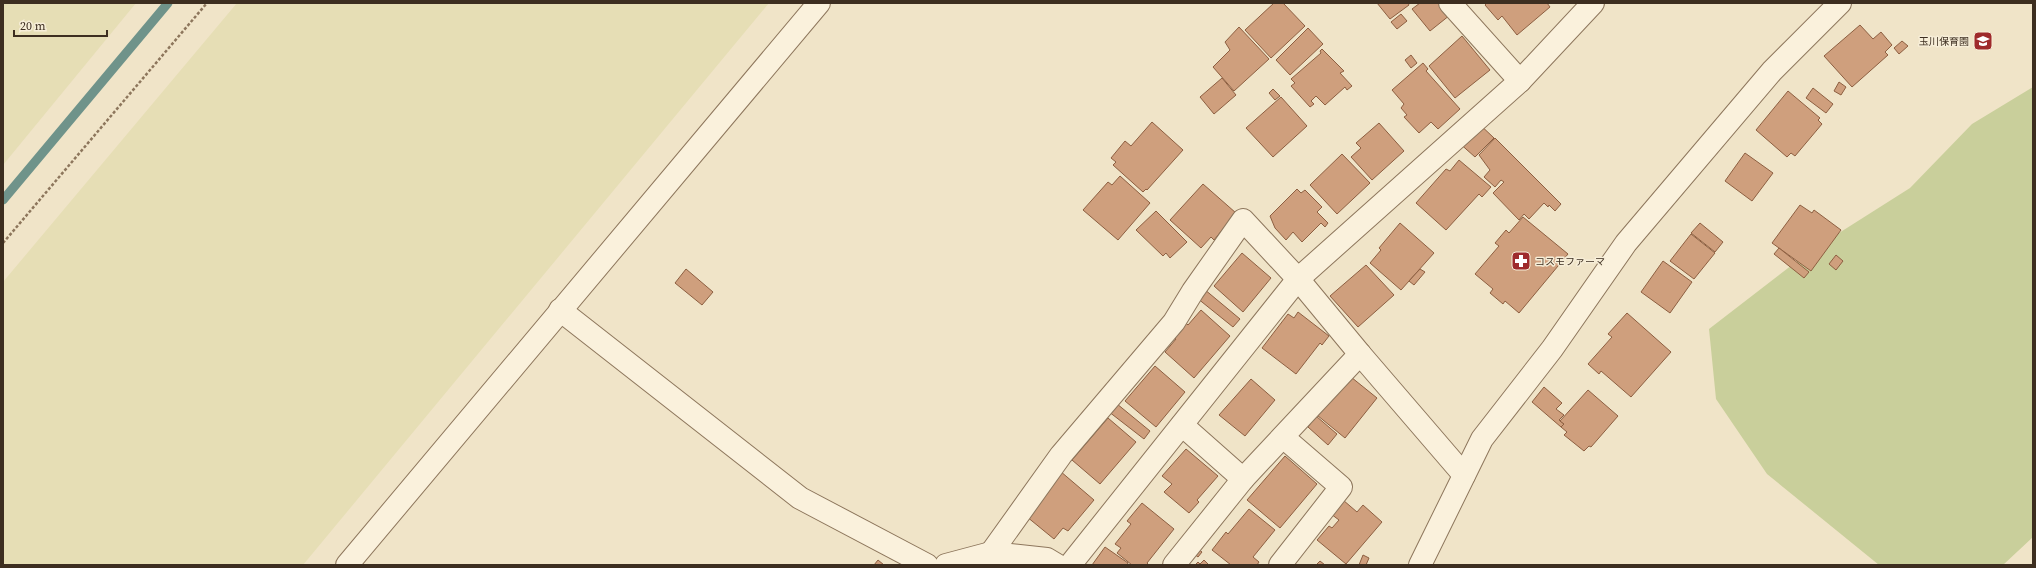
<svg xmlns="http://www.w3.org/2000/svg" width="2036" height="568" font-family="'Source Serif 4','Noto Sans JP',serif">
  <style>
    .farmland { fill: #e6deb5 }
    .green { fill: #c9cf9b }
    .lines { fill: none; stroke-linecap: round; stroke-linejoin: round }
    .stream { stroke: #6f938a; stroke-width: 9 }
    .building { fill: #cf9f7d; stroke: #8d5f41 }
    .minor-casing { stroke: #8d765c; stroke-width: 24 }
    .tertiary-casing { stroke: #8d765c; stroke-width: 24 }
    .path { stroke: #8d765c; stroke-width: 2.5; stroke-dasharray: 3 2; stroke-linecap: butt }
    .minor { stroke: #faf1dc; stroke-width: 22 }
    .tertiary { stroke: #faf1dc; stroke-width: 22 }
    .labels { text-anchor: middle; stroke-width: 3; stroke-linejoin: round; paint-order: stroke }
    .poi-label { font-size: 10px; fill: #3d2e20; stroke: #f7eed8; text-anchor: end }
  </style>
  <rect width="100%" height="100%" fill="#f0e4c8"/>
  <g class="farmland">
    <polygon points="3,3 136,3 3,165"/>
    <polygon points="237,3 769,3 303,565 3,565 3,282"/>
  </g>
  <polygon class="green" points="2033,87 2033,537 2003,565 1879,565 1767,474 1716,399 1709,329 1809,252 1910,188 1972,124"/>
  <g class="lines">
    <polyline class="stream" points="3,200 168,3"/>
  </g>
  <g class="building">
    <polygon points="1274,3 1283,3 1305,26 1271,58 1245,30"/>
    <polygon points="1377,3 1408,3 1409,5 1390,19"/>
    <polygon points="1420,3 1439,3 1450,15 1430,31 1412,9"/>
    <polygon points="1487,3 1547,3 1550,7 1517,35 1502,16 1498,20 1485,5"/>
    <polygon points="1401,14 1407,21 1397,29 1391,22"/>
    <polygon points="1860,25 1873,39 1881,32 1892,45 1885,52 1888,55 1852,87 1824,56"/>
    <polygon points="1239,27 1269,59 1234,91 1213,67 1230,50 1225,42"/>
    <polygon points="1308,28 1323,44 1290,75 1276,60"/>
    <polygon points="1462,36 1490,70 1455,98 1429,66"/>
    <polygon points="1902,41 1908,46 1899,54 1894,48"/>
    <polygon points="1322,49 1344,71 1340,73 1352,86 1347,90 1345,87 1325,105 1316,96 1311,101 1314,104 1310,107 1291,86 1295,83 1291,79 1321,53 1320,51"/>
    <polygon points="1411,55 1417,63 1411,68 1405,60"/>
    <polygon points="1423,63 1428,69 1426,71 1460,109 1438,129 1431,122 1419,133 1404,117 1407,115 1401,108 1404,104 1392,90"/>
    <polygon points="1222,78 1236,95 1214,114 1200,97"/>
    <polygon points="1839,82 1846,87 1841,95 1834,91"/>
    <polygon points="1813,88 1833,104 1826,113 1806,98"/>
    <polygon points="1273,89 1280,96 1275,100 1269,93"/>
    <polygon points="1788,91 1820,118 1818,120 1822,124 1795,156 1791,153 1787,157 1756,130"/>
    <polygon points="1281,97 1307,126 1273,157 1246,128"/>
    <polygon points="1476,121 1494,138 1475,157 1457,141"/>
    <polygon points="1152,122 1183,150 1147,190 1146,189 1143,192 1113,165 1116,162 1111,158 1125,141 1131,146"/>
    <polygon points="1379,123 1404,151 1372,180 1351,157 1361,148 1356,143"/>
    <polygon points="1495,138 1561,204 1555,211 1549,205 1548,207 1544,203 1529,219 1524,214 1519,220 1493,193 1504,182 1501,180 1495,187 1484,177 1490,170 1479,155"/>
    <polygon points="1745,153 1773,173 1752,201 1725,181"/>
    <polygon points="1342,154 1370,183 1337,214 1310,185"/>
    <polygon points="1459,160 1491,187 1482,197 1479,194 1446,230 1416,203 1446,169 1450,171"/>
    <polygon points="1120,176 1150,203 1118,240 1083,210 1108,182 1112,185"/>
    <polygon points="1203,184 1236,213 1214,240 1211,237 1201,248 1170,220"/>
    <polygon points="1297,189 1301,193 1305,190 1322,207 1317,212 1328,223 1325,227 1321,223 1302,242 1293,232 1286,240 1275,228 1270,216"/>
    <polygon points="1800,205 1812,213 1814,210 1841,230 1811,271 1772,243"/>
    <polygon points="1156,211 1187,242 1170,258 1166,253 1163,256 1136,230"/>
    <polygon points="1523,217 1568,254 1519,313 1505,301 1503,304 1490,293 1493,289 1475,274 1499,246 1495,243 1506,230 1509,233"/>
    <polygon points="1400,223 1434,253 1401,290 1370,263 1381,250 1379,248"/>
    <polygon points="1700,223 1723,242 1715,252 1691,233"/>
    <polygon points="1691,234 1715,253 1694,279 1670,261"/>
    <polygon points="1779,248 1809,272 1804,278 1774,254"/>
    <polygon points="1242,253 1271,278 1243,312 1214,286"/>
    <polygon points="1836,255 1843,261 1836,270 1829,264"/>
    <polygon points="1663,261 1692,282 1670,313 1641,292"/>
    <polygon points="1366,265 1394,295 1358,327 1330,296"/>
    <polygon points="686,269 713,292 702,305 675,283"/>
    <polygon points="1420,269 1425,272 1414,285 1409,281"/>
    <polygon points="1204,289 1240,319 1233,327 1197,298"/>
    <polygon points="1201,310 1230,336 1194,378 1165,352 1176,339 1174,337 1186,323 1188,325"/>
    <polygon points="1298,312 1329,336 1322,345 1320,343 1296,374 1262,348 1288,314 1294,318"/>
    <polygon points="1627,313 1671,352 1631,397 1601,371 1599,374 1588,364 1612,337 1608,334"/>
    <polygon points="1155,366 1185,392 1156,427 1125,401"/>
    <polygon points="1346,373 1377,398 1345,438 1312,411"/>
    <polygon points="1251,379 1275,400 1245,436 1219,415"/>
    <polygon points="1544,387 1562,403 1556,409 1564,415 1559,420 1564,424 1561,427 1532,402"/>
    <polygon points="1588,390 1618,416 1591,447 1589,446 1584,451 1564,435 1567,432 1561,427 1564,424 1560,421"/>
    <polygon points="1111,399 1150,431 1144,439 1104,408"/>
    <polygon points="1316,416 1337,434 1328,445 1308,427"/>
    <polygon points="1108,418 1136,442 1100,484 1072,460"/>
    <polygon points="1186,449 1218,476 1197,500 1199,502 1189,513 1164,492 1172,484 1162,476"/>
    <polygon points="1285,456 1317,484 1280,528 1247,500"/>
    <polygon points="1060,471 1094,500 1068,531 1063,528 1054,539 1021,512"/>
    <polygon points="1343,500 1357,512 1363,505 1382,522 1346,564 1317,540 1329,526 1332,528 1339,520 1331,514"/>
    <polygon points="1142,503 1174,529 1147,563 1149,565 1132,565 1117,553 1121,548 1115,544 1131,524 1127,521"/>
    <polygon points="1249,509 1275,530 1253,557 1259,562 1257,565 1231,565 1212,550 1226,532 1228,534"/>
    <polygon points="1193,545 1202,552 1198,557 1189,550"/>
    <polygon points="1105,547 1128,563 1127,565 1092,565"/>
    <polygon points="1363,555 1369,558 1366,565 1359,565"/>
    <polygon points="878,560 884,565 874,565"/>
    <polygon points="1204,560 1209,565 1195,565 1198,562 1200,564"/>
    <polygon points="1320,561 1325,565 1316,565"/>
  </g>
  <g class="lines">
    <defs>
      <g id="minor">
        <polyline points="1450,3 1520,81"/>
        <polyline points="560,310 800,498 927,565"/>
        <polyline points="1182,425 1243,479"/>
        <polyline points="991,553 1061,455 1174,322 1193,291 1243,220 1298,279 1520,81 1593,3"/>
        <polyline points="347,565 819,3"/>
        <polyline points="946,565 991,553 1047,559 1057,565"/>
        <polyline points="1070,565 1298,279 1360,354"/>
        <polyline points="1174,565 1243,479 1360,354 1464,475"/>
        <polyline points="1280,565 1341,487 1283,437"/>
      </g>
      <polyline id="tertiary" points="1420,565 1482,439 1552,349 1626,243 1772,71 1840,3"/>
    </defs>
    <use href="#minor" class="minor-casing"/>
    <use href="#tertiary" class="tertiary-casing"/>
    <polyline class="path" points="3,243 207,3"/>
    <use href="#minor" class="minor"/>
    <use href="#tertiary" class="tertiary"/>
  </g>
  <defs>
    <symbol id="school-square" viewBox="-11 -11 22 22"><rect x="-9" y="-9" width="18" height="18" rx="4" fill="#9e2a2b" stroke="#f7eed8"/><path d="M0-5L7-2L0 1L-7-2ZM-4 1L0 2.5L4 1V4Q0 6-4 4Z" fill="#fff"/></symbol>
    <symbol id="pharmacy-square" viewBox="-11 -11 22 22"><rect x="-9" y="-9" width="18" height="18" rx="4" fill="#9e2a2b" stroke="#f7eed8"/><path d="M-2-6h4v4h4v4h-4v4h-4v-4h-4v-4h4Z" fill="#fff"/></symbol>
  </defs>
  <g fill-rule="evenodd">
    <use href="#school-square" x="1972" y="30" width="22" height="22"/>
    <use href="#pharmacy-square" x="1510" y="250" width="22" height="22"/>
  </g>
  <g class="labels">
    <g class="poi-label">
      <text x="1969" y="45">玉川保育園</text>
      <text x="1535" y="265" text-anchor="start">コスモファーマ</text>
    </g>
  </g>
  <rect width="2036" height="568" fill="none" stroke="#3d2e20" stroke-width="8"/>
  <path d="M14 30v6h93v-6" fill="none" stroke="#3d2e20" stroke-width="2"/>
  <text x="20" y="30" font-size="12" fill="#3d2e20" stroke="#f7eed8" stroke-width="3" paint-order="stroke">20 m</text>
</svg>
